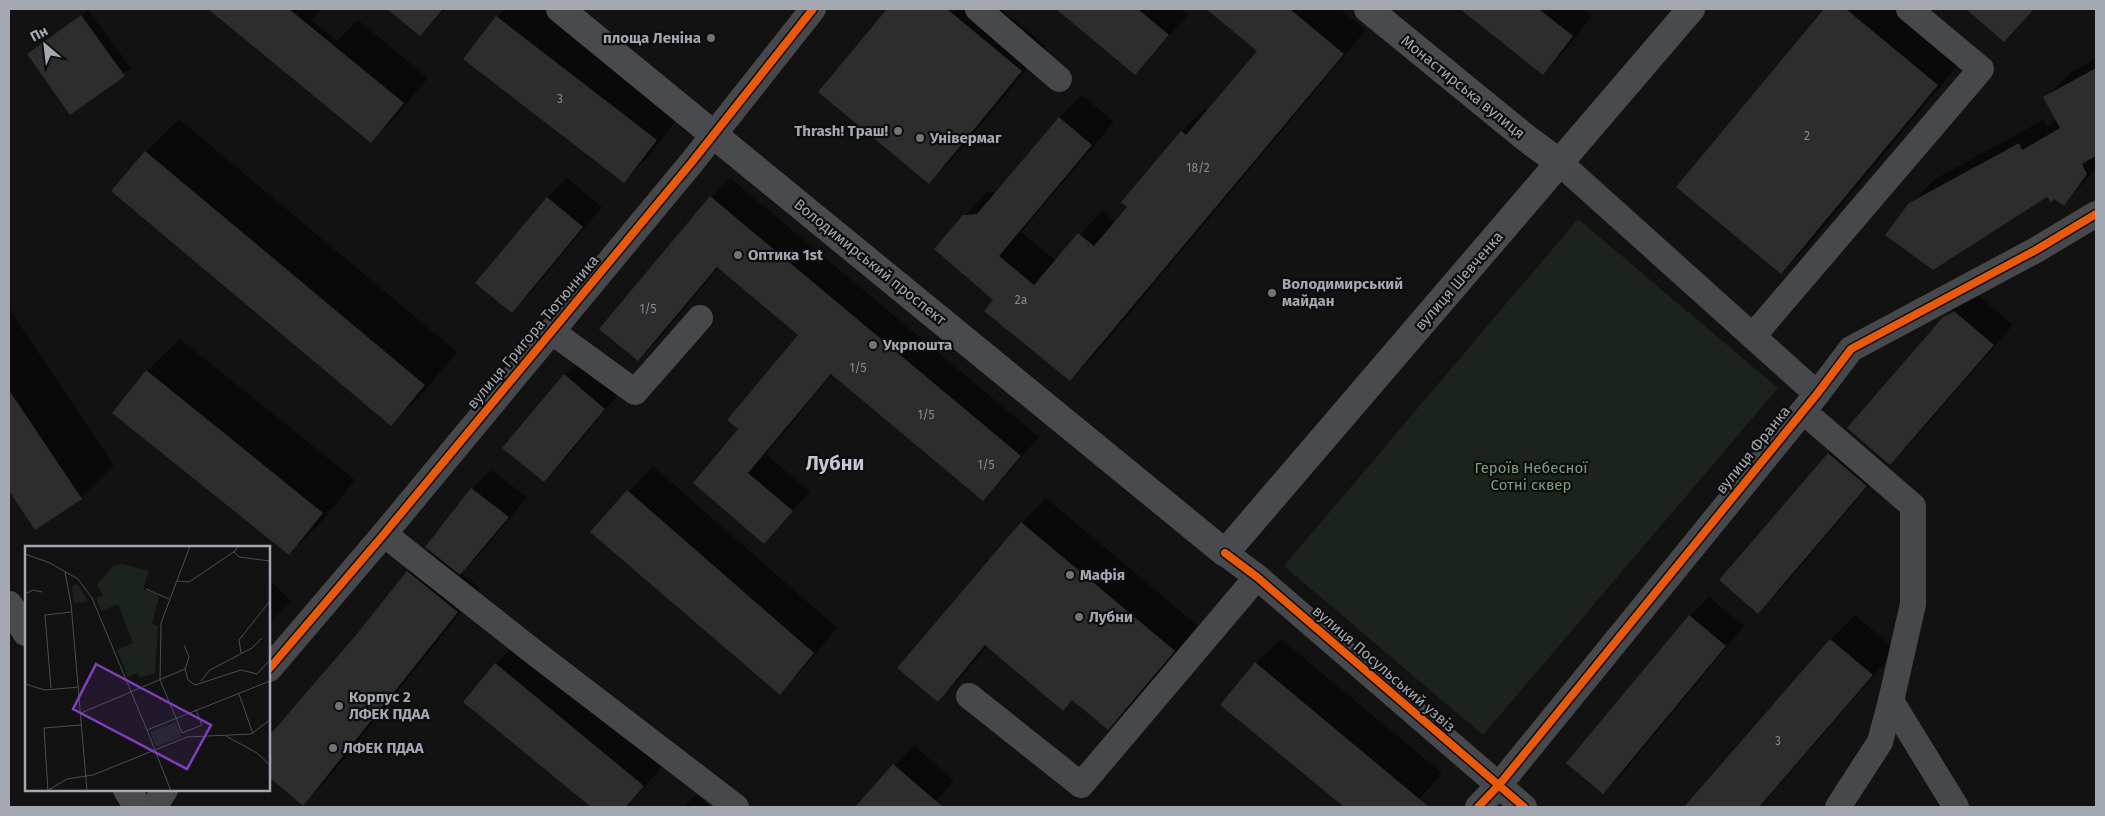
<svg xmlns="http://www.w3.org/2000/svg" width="2105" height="816" font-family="'Fira Sans',sans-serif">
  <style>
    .green { fill: #1c231d }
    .shadow { fill: #0007 }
    .building { fill: #2d2d2e }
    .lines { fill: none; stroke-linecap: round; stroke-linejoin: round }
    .minor { stroke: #47484b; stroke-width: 26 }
    .major { stroke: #494a4d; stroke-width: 28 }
    .cycleway-casing { stroke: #0d0d0e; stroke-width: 11 }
    .cycleway { stroke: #e8590c; stroke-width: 8 }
    .poi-dot { fill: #70747b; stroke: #0d0d0e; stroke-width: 2 }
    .labels { text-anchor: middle; stroke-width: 4.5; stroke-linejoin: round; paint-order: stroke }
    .number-label { font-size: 12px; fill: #868992 }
    .poi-label { font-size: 15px; font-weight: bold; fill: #a3a8b3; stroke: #0d0d0e; text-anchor: start }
    .street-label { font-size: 15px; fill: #a3a8b3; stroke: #0d0d0e }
    .park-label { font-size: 15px; fill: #7b9e7d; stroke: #0d0d0e }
    .district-label { font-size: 20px; font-weight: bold; fill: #c4c7d0; stroke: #0d0d0e }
    .inset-road { fill: none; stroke: #4c4e53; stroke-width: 1 }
    .view { fill: #813fbd; fill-opacity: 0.15; stroke: #813fbd; stroke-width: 2.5 }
    .inset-edge { fill: none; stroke: #a3a8b3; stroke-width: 2.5 }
  </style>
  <rect width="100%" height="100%" fill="#121213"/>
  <polygon class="green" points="1578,219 1778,388 1483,735 1284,566"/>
  <g class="shadow">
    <polygon points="210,9 321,9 312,21 337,41 358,20 428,78 396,117 371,141"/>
    <polygon points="389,9 445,9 420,34"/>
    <polygon points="505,9 543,9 680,115 648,157 624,181 497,17"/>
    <polygon points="889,9 1001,9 1046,46 953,158 929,182 820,92"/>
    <polygon points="1058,9 1180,9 1188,15 1135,74"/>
    <polygon points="1208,9 1340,9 1366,30 1093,357 1070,380 995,300 964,216 988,192 997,192 1059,118 1082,95 1114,122 1021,232 1056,261 1102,211 1116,222 1129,207 1123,202 1182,131 1205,108 1208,111 1259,51"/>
    <polygon points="1462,9 1582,9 1592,16 1562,54 1543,73"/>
    <polygon points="1825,9 1900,9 1962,60 1806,248 1781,273 1677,187"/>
    <polygon points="1968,9 2034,9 2004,40"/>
    <polygon points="88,10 131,68 71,113 35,48"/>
    <polygon points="2096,58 2096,169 2064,204 2054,198 2047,196 1910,204 1935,179 2043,120 2047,126 2057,120 2045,98 2070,73"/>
    <polygon points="179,119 457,352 424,392 391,424 113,191 146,152"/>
    <polygon points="567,178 602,207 531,292 512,311 547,198"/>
    <polygon points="730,178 1039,437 1002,480 983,499 833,374 766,454 810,492 764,542 695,483 740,429 800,335 719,267 657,341 638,360 711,197"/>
    <polygon points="1974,292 2013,325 1910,444 1890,464 1944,318 1964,298"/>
    <polygon points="9,309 114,465 81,498 35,529 9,489"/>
    <polygon points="180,339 355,480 322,521 289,554 147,371"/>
    <polygon points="584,356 623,389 563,461 544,480 565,375"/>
    <polygon points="1848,434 1885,466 1778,593 1758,612 1721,580 1829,453"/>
    <polygon points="653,466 837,628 804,668 780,693 592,532"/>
    <polygon points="491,470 527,497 480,554 461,573 480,588 326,781 303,804 269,775 269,738 357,636 408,572 430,549 472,489"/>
    <polygon points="1046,498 1198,626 1132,704 1108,728 1073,699 987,646 962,676 938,700 1022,523"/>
    <polygon points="269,579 291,601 269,623"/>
    <polygon points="1709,597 1744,626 1623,773 1603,792 1690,616"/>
    <polygon points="1855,615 1896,650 1760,807 1686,807 1831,639"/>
    <polygon points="521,639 667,761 627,807 593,807 465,702 496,664"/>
    <polygon points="1281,639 1442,773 1413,807 1345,807 1222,704 1256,663"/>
    <polygon points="914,745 954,781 931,807 857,807"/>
    <polygon points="696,795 710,807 683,807"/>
  </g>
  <g class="building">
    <polygon points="208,9 289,9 404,103 371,143"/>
    <polygon points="387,9 443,9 420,36"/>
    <polygon points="887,9 947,9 1022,71 929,184 818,92"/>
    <polygon points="1056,9 1138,9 1169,35 1135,75"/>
    <polygon points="1206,9 1290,9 1344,54 1070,381 984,311 993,300 934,249 963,215 977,214 1059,117 1092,145 999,256 1034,285 1078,233 1094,246 1127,207 1121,202 1181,131 1186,135 1257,51"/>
    <polygon points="1460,9 1539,9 1573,36 1543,75"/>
    <polygon points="1824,9 1846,9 1938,85 1781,274 1676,187"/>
    <polygon points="1966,9 2034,9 2004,42"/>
    <polygon points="81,15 125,76 70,115 27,54"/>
    <polygon points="496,16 657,140 624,183 463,59"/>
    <polygon points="2096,68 2096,156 2082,164 2087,174 2064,206 2054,199 2051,202 2047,197 1933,270 1885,235 1909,203 2019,143 2022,150 2060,128 2043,97"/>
    <polygon points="145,151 425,385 391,426 111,191"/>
    <polygon points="710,196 1021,456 983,501 831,374 748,473 793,511 764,544 693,483 738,429 727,420 798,335 717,267 638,361 599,329"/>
    <polygon points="547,197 583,227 512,313 475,283"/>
    <polygon points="1954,311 1994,345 1890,465 1847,428 1943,317"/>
    <polygon points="146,370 323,513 289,555 112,413"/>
    <polygon points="564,374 605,409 544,482 502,448"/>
    <polygon points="9,390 82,499 35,530 9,491"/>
    <polygon points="1828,453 1867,486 1758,614 1719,580"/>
    <polygon points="471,488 509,517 460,575 425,547"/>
    <polygon points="627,490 814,653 780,695 590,532"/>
    <polygon points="1021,522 1175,651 1108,730 1072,700 1063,711 985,645 938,702 897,668"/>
    <polygon points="407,571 458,612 303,806 269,777 269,736 356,635"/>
    <polygon points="1689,615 1726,646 1603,794 1566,763"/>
    <polygon points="1830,639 1873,675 1759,807 1684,807"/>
    <polygon points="1255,662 1429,807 1344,807 1220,705"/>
    <polygon points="495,663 644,786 626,807 591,807 463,702"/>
    <polygon points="893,764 943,807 855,807"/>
  </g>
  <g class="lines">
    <g class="minor">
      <polyline points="978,9 1059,79"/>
      <polyline points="1560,163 1817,394"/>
      <polyline points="551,331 635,392 700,318"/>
      <polyline points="1753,336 1981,69 1909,9"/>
      <polyline points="1803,411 1913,506 1913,604 1891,701 1880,742 1838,807"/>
      <polyline points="384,534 535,653 736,807"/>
      <polyline points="1225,553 1257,577 1524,807"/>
      <polyline points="269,669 384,534 692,162 813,9"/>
      <polyline points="969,696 1081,785 1257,577"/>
      <polyline points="1891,701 1956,807"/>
      <polyline points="154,807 165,790"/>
      <polyline points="1478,807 1499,785 1817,394 1851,349 2036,250 2096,214"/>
    </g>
    <g class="major">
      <polyline points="560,9 1225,553 1691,9"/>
      <polyline points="1368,9 1526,138 1560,163"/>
      <polyline points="9,605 26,632"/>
      <polyline points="127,790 138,807"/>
    </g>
    <defs>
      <g id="cycleway">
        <polyline points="1225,553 1257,577 1524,807"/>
        <polyline points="269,669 384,534 692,162 813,9"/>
        <polyline points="1478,807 1499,785 1817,394 1851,349 2036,250 2096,214"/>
      </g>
    </defs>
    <use href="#cycleway" class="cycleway-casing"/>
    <use href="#cycleway" class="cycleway"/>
  </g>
  <g class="poi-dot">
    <circle cx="711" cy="38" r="5"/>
    <circle cx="898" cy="131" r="5"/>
    <circle cx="920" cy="138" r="5"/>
    <circle cx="738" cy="255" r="5"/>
    <circle cx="1272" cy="293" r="5"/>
    <circle cx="873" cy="345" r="5"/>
    <circle cx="1070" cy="575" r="5"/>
    <circle cx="1079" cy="617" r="5"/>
    <circle cx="339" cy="706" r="5"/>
    <circle cx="333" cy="748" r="5"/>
  </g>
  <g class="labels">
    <g class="number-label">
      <text x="560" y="103">3</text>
      <text x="1807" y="140">2</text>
      <text x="1198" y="172">18/2</text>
      <text x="1021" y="304">2а</text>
      <text x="648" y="313">1/5</text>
      <text x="858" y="372">1/5</text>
      <text x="926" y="419">1/5</text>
      <text x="986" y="469">1/5</text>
      <text x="1778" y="745">3</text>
    </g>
    <g class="poi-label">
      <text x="701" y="43" text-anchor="end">площа Леніна</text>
      <text x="888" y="136" text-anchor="end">Thrash! Траш!</text>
      <text x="930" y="143">Універмаг</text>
      <text x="748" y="260">Оптика 1st</text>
      <text x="1282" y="289">Володимирський<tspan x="1282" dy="17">майдан</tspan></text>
      <text x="883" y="350">Укрпошта</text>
      <text x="1080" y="580">Мафія</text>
      <text x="1089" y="622">Лубни</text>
      <text x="349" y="702">Корпус 2<tspan x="349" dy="17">ЛФЕК ПДАА</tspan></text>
      <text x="343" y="753">ЛФЕК ПДАА</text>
    </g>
    <g class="street-label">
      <text transform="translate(1463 87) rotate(39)" y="5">Монастирська вулиця</text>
      <text transform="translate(870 262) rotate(39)" y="5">Володимирський проспект</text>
      <text transform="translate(1459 281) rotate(-49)" y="5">вулиця Шевченка</text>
      <text transform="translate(533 332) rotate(-50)" y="5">вулиця Григора Тютюнника</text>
      <text transform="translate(1753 450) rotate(-51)" y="5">вулиця Франка</text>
      <text transform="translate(1384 669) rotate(41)" y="5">вулиця Посульський узвіз</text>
    </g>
    <g class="park-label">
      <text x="1531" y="473">Героїв Небесної<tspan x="1531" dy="17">Сотні сквер</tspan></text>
    </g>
    <g class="district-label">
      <text x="835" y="470">Лубни</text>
    </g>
  </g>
  <g transform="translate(25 546)">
    <rect width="245" height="245" fill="#121213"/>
    <path d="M98 18 124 25 118 43 134 50 127 78 133 80 130 127 115 132 112 127 103 131 92 104 108 97 93 58 76 65 71 52 78 49 72 38 89 19ZM52 38 56 44 63 56 49 57 47 40ZM151 176 157 191 131 201 125 186Z" fill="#1c231d"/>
    <path class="inset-road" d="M209 6 214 11 245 15M0 8 25 17 53 33 67 52 122 184 245 135M40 26 46 58 62 245M152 35 164 36 210 5 213 0M121 43 144 53M0 48 8 44 17 46M216 107 214 94 245 55M160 123 163 134 170 139 216 124 232 128 245 114M176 135 185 124 227 102 237 92M0 138 20 144 54 141M26 142 20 69 46 66M214 148 228 188M56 167 160 123 164 111 159 99M151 172 157 187M151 172 135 134 136 77 165 0M122 184 146 245M157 187 177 179 171 164M201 190 232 207 245 219M22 245 42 233 68 229 162 191 226 188 245 174M23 245 19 182 56 179"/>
    <path class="view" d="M71 118 186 179 162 223 48 163Z"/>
    <rect width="245" height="245" class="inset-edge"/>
  </g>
  <rect width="2105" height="816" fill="none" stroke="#a3a8b3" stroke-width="20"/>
  <g transform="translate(45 45) rotate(332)" stroke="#0d0d0e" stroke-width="4" paint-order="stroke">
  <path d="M0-4L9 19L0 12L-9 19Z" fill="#a3a8b3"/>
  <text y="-8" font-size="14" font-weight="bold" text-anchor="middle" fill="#a3a8b3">Пн</text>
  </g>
</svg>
